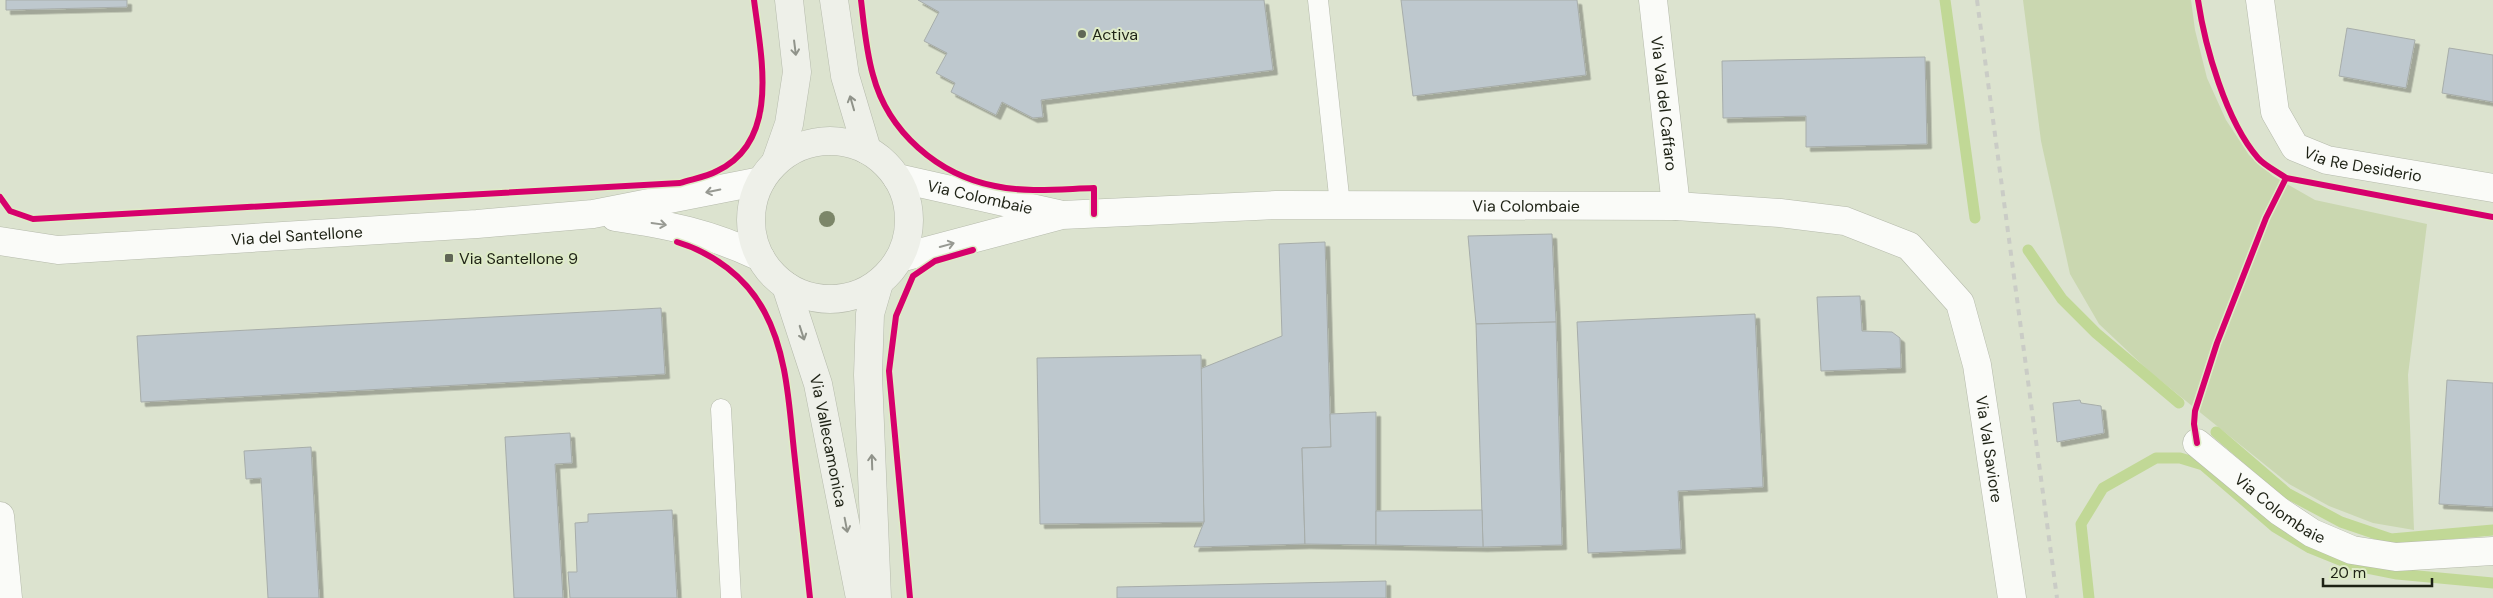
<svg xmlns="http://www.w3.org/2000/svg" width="2493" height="598" font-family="'DM Sans',sans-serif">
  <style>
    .green { fill: #cad7b0 }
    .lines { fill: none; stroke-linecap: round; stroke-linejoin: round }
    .stream { stroke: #c1d896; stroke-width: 11 }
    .building { fill: #bec8ce; stroke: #a7adaa; filter: url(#shadow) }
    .service-casing { stroke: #b5baab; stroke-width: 21 }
    .minor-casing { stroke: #b5baab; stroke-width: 29 }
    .secondary-casing { stroke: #b5baab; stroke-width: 29 }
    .service { stroke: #fafbf8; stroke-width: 20 }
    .minor { stroke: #fafbf8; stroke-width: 28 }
    .secondary { stroke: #eef0e9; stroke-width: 28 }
    .rail { stroke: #caccc6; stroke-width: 4; stroke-dasharray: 6 6; stroke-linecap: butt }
    .cycleway-casing { stroke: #deebc7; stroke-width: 9 }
    .cycleway { stroke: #d6006c; stroke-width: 6 }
    .tree { fill: #7c8669 }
    .oneway { stroke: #90938a }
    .oneway2 { stroke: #979992 }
    .poi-dot { fill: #606656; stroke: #deebc7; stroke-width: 2 }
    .labels { text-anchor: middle; stroke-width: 4; stroke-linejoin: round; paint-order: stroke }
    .poi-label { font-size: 16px; fill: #1e2215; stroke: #deebc7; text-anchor: start }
    .street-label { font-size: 16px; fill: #1e2215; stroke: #deebc7 }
  </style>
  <defs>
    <filter id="shadow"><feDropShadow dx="4.5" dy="4.5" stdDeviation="0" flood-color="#0004"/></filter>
  </defs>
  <rect width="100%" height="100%" fill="#dce3cf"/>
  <polygon class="green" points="2023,0 2191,0 2195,30 2207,78 2226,120 2249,155 2273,176 2315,200 2427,224 2408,375 2414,530 2373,523 2329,506 2289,484 2150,372 2099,324 2070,274 2041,141"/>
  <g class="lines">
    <g class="stream">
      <polyline points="1945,0 1975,218"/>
      <polyline points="2028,250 2062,299 2096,333 2179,403"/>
      <polyline points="2216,432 2287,493 2341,522 2391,539 2493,530"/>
      <polyline points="2089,598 2081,524 2103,488 2156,458 2180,458 2203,465 2275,527 2310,548 2352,565 2397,574 2493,583"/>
    </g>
  </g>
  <g class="building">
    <polygon points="6,0 127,0 127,7 6,10"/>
    <polygon points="918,0 1264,0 1273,70 1041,100 1043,117 1033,118 1002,102 996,115 951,92 955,83 936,73 947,53 924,41 939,12"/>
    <polygon points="1401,0 1577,0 1586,75 1413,96"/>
    <polygon points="2347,28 2415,40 2406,88 2339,76"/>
    <polygon points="2449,48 2493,55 2493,102 2442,93"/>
    <polygon points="1925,57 1927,144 1806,147 1806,116 1723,118 1722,61"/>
    <polygon points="1552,234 1556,322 1476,324 1468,236"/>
    <polygon points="1325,242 1331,447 1302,448 1305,544 1194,547 1204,522 1200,369 1282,336 1279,244"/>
    <polygon points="1860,296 1862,331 1892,332 1900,338 1901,368 1821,371 1817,297"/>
    <polygon points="661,308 665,374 141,402 137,336"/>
    <polygon points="1755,314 1763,487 1678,491 1681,549 1588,553 1577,322"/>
    <polygon points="1556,322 1562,545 1483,547 1476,324"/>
    <polygon points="1201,355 1204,522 1040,524 1037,358"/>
    <polygon points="2447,380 2493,383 2493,507 2439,504"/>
    <polygon points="2080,400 2081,403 2101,406 2104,433 2057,442 2053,403"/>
    <polygon points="1376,412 1376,545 1305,544 1302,448 1331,447 1330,414"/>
    <polygon points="570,433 572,463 555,464 563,598 514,598 505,437"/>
    <polygon points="311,447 319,598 268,598 261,478 246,479 244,451"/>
    <polygon points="672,510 677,598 570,598 568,572 577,572 575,523 588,522 588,514"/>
    <polygon points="1482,510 1483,547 1376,545 1376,511"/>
    <polygon points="1386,581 1386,598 1117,598 1117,587"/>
  </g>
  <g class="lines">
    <defs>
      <g id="service">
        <polyline points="1318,0 1340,205"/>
        <polyline points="721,409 731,598"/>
      </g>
      <g id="minor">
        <path id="s1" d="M1653 0 1676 206"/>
        <path id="s2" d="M2260 0 2275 112 2295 147 2327 160 2493 188"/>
        <path id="s3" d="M897 178 1058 214"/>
        <path d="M615 217C669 225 710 233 760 257"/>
        <path id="s4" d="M0 241 58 250 477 224 593 214 761 181"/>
        <path id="s5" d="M900 258 1062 215 1276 205 1676 206 1780 213 1845 221 1909 246 1960 303 1977 365 2012 598"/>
        <path id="s6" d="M2197 443 2279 511 2312 533 2352 550 2396 557 2493 551"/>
        <polyline points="0,516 8,598"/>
      </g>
      <g id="secondary">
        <polyline points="834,0 845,76 867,150"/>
        <circle cx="830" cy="220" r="79"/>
        <polyline points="776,161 789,124 797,72 789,0"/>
        <path id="s7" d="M786 286 818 384 860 598"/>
        <polyline points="877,598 868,375 870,314 879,283"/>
      </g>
    </defs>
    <use href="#service" class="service-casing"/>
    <use href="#minor" class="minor-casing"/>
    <use href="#secondary" class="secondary-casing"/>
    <use href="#service" class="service"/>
    <use href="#minor" class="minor"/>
    <use href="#secondary" class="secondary"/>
    <polyline class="rail" points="1977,0 2057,598"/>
    <defs>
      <g id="cycleway">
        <path d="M861 0C864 25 866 51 873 75 888 132 938 175 995 186 1027 193 1061 189 1094 188V214"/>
        <path d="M2198 0C2205 47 2226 121 2258 158 2265 166 2278 172 2286 178L2493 217"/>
        <path d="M0 197 10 211 33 219 680 183C692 179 706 177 717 171 781 141 761 56 754 0"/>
        <path d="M677 242C713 253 746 277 764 311 787 353 789 405 794 451 799 500 805 549 810 598"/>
        <polyline points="2197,443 2194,424 2195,411 2217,343 2266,218 2286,178"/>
        <polyline points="910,598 889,371 896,316 913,276 935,261 973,250"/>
      </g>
    </defs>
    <use href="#cycleway" class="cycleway-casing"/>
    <use href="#cycleway" class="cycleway"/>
  </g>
  <circle class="tree" cx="827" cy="219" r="8"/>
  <defs><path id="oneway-shaft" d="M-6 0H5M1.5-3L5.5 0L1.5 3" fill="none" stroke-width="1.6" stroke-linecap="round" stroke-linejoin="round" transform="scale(1.25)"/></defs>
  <g class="oneway">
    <use href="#oneway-shaft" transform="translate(795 48) rotate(83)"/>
    <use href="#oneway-shaft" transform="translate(852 103) rotate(-106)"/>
    <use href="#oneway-shaft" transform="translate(802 333) rotate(72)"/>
    <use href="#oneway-shaft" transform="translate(872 462) rotate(-92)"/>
    <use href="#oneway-shaft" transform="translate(846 525) rotate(79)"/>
  </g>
  <g class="oneway2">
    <use href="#oneway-shaft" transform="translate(713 191) rotate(168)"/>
    <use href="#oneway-shaft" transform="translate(659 224) rotate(8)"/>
    <use href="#oneway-shaft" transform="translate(947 245) rotate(-15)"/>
  </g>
  <g class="poi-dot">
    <circle cx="1082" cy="34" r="5"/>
    <rect x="444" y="253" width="10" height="10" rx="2.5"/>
  </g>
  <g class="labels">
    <g class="poi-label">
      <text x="1092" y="40">Activa</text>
      <text x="459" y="264">Via Santellone 9</text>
    </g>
    <g class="street-label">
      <text dy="6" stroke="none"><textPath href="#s1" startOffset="104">Via Val del Caffaro</textPath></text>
      <text dy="6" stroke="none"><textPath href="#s2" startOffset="224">Via Re Desiderio</textPath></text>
      <text dy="6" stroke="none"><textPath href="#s3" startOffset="85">Via Colombaie</textPath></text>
      <text dy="6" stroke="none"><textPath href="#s5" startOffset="632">Via Colombaie</textPath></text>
      <text dy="6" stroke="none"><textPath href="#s4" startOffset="298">Via del Santellone</textPath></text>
      <text dy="6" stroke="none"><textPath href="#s7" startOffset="161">Via Vallecamonica</textPath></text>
      <text dy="6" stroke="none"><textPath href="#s5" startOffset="1246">Via Val Saviore</textPath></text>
      <text dy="6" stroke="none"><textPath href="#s6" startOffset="106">Via Colombaie</textPath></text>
    </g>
  </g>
  <path d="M2323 578v8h109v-8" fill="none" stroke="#1e2215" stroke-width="2.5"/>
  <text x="2330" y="578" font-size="15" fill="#1e2215" stroke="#deebc7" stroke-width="4" paint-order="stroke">20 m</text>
</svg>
